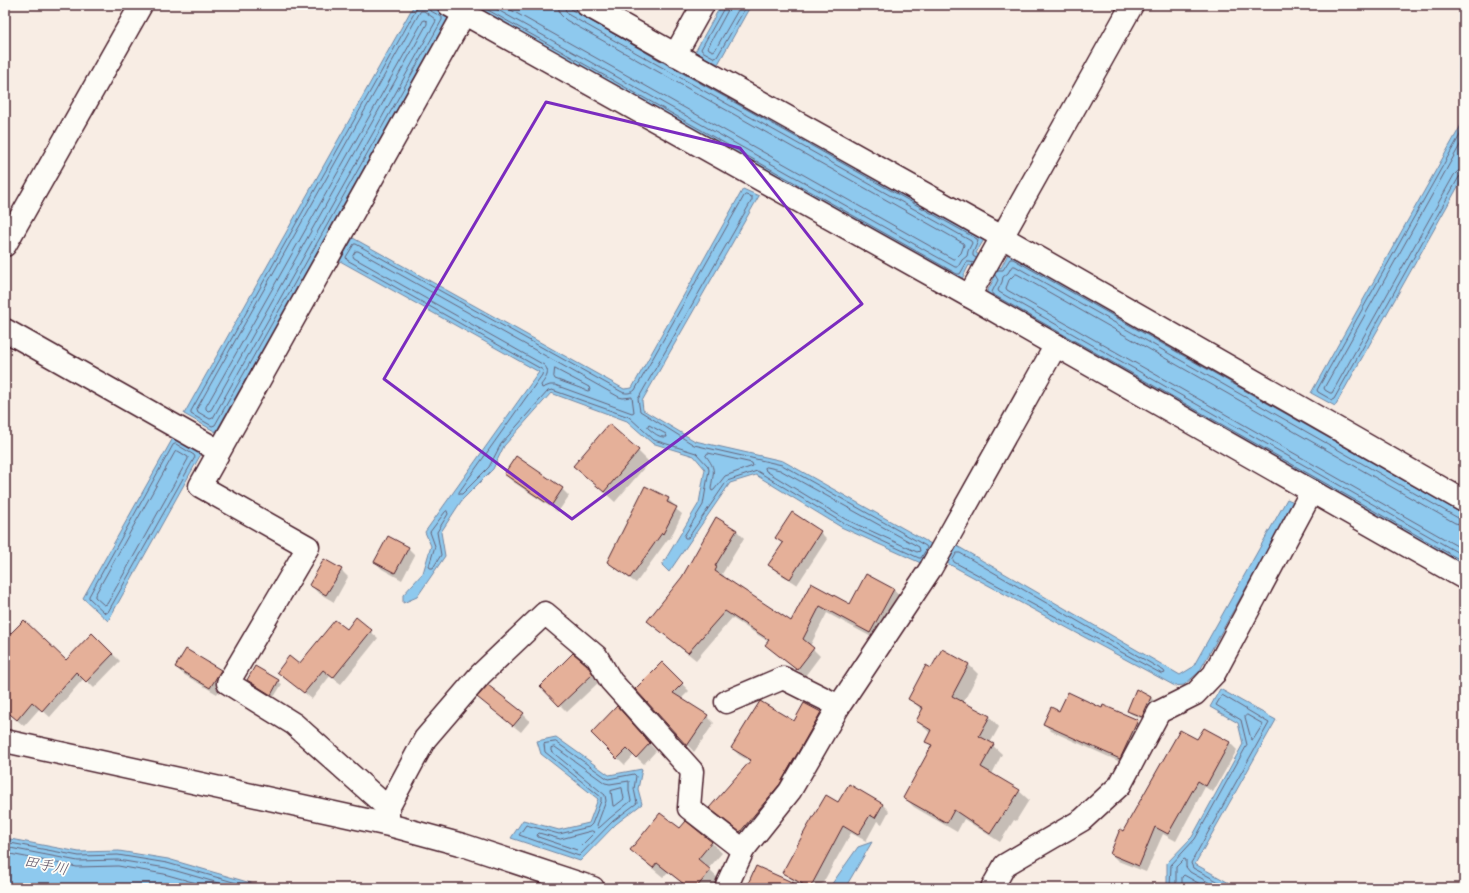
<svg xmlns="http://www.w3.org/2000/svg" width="1469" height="893" font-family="Mali,'Klee One',sans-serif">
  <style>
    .water { fill: #8ec9ee; stroke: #7385a0 }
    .shadow { fill: #0003 }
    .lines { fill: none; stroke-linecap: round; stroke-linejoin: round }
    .shore { stroke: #656379; stroke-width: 1 }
    .stream { stroke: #7385a0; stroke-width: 6 }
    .building { fill: #e5b099; stroke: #4a1f2b }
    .minor-casing { stroke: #4a1f2b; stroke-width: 25 }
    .minor { stroke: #fdfcf7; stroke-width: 22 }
    .marked { fill: none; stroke: #7b2cbf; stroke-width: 3; stroke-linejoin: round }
    .labels { text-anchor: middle; stroke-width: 3.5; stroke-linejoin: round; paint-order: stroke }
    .water-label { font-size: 15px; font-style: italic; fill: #5e5266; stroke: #fdfcf7 }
  </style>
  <rect width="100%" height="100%" fill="#f8ede4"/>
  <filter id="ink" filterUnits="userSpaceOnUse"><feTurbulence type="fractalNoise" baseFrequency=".025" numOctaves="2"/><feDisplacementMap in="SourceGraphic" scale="8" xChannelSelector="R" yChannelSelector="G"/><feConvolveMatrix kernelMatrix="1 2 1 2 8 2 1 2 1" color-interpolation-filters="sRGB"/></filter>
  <g filter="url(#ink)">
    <g class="water">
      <polygon points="414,5 429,5 449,16 216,432 184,414"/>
      <polygon points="471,5 570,5 985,238 976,253 1001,268 1009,252 1464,511 1464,567 985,295 994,279 969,265 961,281"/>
      <polygon points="721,5 751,5 718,64 695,52"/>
      <polygon points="1464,120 1464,176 1335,406 1311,393"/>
      <polygon points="743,189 759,196 642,401 643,410 695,441 783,461 933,545 923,564 841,527 756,475 730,483 669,572 662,565 699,503 705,469 694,456 652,443 627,421 551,393 504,446 493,469 462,500 441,532 445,556 417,597 403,603 403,595 423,573 431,546 425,532 539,372 340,261 353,238 624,389 632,388"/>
      <polygon points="173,438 201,454 108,621 83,598"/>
      <polygon points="1287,499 1294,502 1199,672 1184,685 1175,686 947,563 957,546 1180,675 1193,667"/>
      <polygon points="1220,689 1276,720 1195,864 1238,888 1167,888 1167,863 1192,837 1243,744 1238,723 1210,707"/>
      <polygon points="556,737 609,775 642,769 638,789 642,804 616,824 580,861 511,838 523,820 559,830 589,823 598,799 541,754 537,741"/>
      <polygon points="5,838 79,852 119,851 168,859 268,888 5,888"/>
      <polygon points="872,842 845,888 829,888 858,847"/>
    </g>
    <g class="shadow">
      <polygon points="638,451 649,462 615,502 575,466"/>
      <polygon points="505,474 562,489 569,496 558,512 512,481"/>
      <polygon points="668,499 674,505 673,507 682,514 670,539 668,539 636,583 615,568 608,562"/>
      <polygon points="716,519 737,531 744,538 722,574 724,575 723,577 791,622 812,584 851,605 893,589 900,596 877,640 827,613 810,646 820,656 805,676 774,652 767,645 769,642 732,618 696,660 656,628 649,621 683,577"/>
      <polygon points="820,532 827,539 797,585 777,572 770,565 783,544 777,538"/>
      <polygon points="408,548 415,555 402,580 382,569 375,562"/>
      <polygon points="341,570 348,577 334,602 317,592 310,584"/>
      <polygon points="356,619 378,638 341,684 330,676 312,699 286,678 299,665 347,630"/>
      <polygon points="92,634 120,661 94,688 84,678 50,717 40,708 24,726 5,710 5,641 66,661"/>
      <polygon points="942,650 969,665 978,674 963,703 990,717 999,727 990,743 1002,754 992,774 1019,791 1029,800 1016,821 1014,820 1000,842 964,819 957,832 914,807 905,798 932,747 926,741 930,733 917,721 923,711 910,699 932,669"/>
      <polygon points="662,663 689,691 681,699 707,716 714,723 694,752 636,689"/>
      <polygon points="587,666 594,673 599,682 567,712 541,686"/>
      <polygon points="176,667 220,671 227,678 217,694 183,674"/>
      <polygon points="255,668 282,684 274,697 248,680"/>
      <polygon points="1151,697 1154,701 1145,720 1131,714 1128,711"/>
      <polygon points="486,704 523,714 530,721 521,732"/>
      <polygon points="1102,709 1137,721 1144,728 1127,765 1051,731 1044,724 1060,712"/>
      <polygon points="821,713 828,720 747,838 711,808 751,762 739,755 732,748"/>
      <polygon points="624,715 656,751 644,764 634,755 625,765 599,740"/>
      <polygon points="1204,729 1230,743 1237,750 1213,792 1205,787 1176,841 1163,834 1146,872 1118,861 1111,854 1124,832 1198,740"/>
      <polygon points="838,804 882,804 889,811 882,824 877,821 866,841 851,833 820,888 806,888 791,879 784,872"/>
      <polygon points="686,823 712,843 722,853 708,869 720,880 714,888 688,888 668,872 663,877 642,860 632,850 680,830"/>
    </g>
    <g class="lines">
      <g class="shore">
        <polyline points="417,5 417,8 191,411 191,414 212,426 215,425 442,20 442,17 429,10 428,5"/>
        <polyline points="479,5 957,274 960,274 967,262 970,262 974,263"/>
        <polyline points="489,5 955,267 958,267 962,260 967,256 968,251 972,243 971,241 569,15 566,11 564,5"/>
        <polyline points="502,5 953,259 955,259 961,253 964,245 963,243 566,20 560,14 558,5"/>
        <polyline points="569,5 572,10 668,65"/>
        <polyline points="724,5 724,8 701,49 702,51 715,58 717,57 747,5"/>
        <polyline points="729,5 728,10 708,47 709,49 713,51 715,50 741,5"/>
        <polygon points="421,11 424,11 435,19 436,21 213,418 210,419 198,412 197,409"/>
        <polygon points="424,20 427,21 427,24 211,410 208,411 206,409 206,407"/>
        <polyline points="670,66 977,239 978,241 973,253 973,256 976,258"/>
        <polyline points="1464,128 1317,390 1318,392 1332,400 1334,399 1459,177 1464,175"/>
        <polyline points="1464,138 1324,388 1325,390 1330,393 1332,393 1454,175 1458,171 1464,170"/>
        <path d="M746 195 752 197V200L638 399 640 411 694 445 782 465 926 546 927 548 921 558H919L843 523 757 471 727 481 688 538H685L684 536 703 505 709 470 708 466 696 453 654 440 629 417 552 390 548 391 501 444 489 467 462 494H459V492L542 375 543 370 347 260 346 257 354 244H356L622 392C626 394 632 393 635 390L744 196Z"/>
        <path d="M356 251H358L619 397 623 398 632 397 634 412 632 413 555 385H550L542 388 541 385C546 378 551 372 544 365L354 258 353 256Z"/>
        <polyline points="997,270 1003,270 1010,259 1013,259 1461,513 1464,514"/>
        <polyline points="995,275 998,280 992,292 992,294 1464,562"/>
        <polygon points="555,369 589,387 590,390 588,391 555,379 554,377"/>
        <path d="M649 425 666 434 667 437C659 438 654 433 648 428Z"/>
        <polygon points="176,444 194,455 195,457 108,612 105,613 89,598 89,596 173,445"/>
        <polygon points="178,451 188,457 188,459 107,604 104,605 95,597 95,595 175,452"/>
        <path d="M708 453 752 463 753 466 725 476 714 490 712 491 711 489C713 472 717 470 706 456Z"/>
        <polygon points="767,467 780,470 919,547 920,551 917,552 845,519 766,471 765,468"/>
        <polygon points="447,511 448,514 437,532 441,555 433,568 430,568 429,566 435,546 430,532 445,512"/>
        <polyline points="1464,519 1458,518 1015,266 1012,266 1008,273 1003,277 1002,282 998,290 999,292 1464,556"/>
        <polyline points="1464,525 1455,523 1017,274 1015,274 1009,280 1006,288 1007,290 1464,550"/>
        <polygon points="957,553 960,553 1164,671 1165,673 1162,674 954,562 953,560"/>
        <polygon points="1247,715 1263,724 1253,740 1251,739 1245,717"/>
        <polygon points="556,742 608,779 634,774 636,776 634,789 637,803 613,821 579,856 519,835 526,825 559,834 589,827 592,824 601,801 601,797 545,752 544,744"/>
        <polygon points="555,747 605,783 610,784 629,781 629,791 631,801 610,818 600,827 598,828 597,825 606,801 605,795 551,751 551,748"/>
        <polygon points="622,788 624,799 615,806 613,806 611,791"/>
        <polygon points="592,831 594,832 593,834 577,850 538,837 537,835 539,833 560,839"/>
        <polyline points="5,842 79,856 118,855 167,863 254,888"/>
        <polyline points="5,847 78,861 118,860 166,868 236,888"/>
        <polyline points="5,853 77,867 118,866 164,874 214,888"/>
        <polyline points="1170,888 1171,865 1195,839 1247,745 1241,720 1216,705 1222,695 1269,723 1191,863 1193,868 1230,888"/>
        <polyline points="1176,888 1176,867 1184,859 1186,860 1186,867 1190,872 1219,888"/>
        <polyline points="1182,888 1182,877 1184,875 1207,888"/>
      </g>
      <polyline class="stream" points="1463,888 1464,886"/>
    </g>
    <g class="building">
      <polygon points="609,424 639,450 604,492 573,466"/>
      <polygon points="516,456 563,488 551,506 504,474"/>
      <polygon points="645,486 669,498 667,502 677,507 663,534 662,533 630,578 607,562"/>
      <polygon points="792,512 821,531 790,579 768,565 783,543 775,538"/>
      <polygon points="716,517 737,530 715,566 717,567 715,571 791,621 811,583 850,604 866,574 894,589 870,633 820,606 803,639 814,648 797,670 765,645 769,640 725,611 688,653 647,621 682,577"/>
      <polygon points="388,536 409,547 395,573 374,562"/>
      <polygon points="324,559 342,569 326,595 309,585"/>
      <polygon points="356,617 372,630 333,678 323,670 304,693 277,672 289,656 299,664 335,620 347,629"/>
      <polygon points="24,620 66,660 92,633 113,654 86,682 76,672 42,711 32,702 17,720 5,710 5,639"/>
      <polygon points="186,649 221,670 210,688 175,667"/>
      <polygon points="942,649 969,664 952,696 990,716 979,736 994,744 981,767 1020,790 1006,812 1005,811 990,834 954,810 947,823 903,798 932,745 925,742 931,730 916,721 923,708 908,699 926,665 931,668"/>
      <polygon points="573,653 587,665 593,674 559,706 540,686"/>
      <polygon points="662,662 683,683 673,693 708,715 687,746 635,689"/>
      <polygon points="255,666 279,680 271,695 247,680"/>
      <polygon points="488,685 524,713 513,726 477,697"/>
      <polygon points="1136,689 1151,697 1142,717 1127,711"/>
      <polygon points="1068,692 1102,708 1103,705 1138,720 1120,759 1043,724 1051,707 1059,711"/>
      <polygon points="760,701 794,721 804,703 821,712 780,784 740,832 709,808 751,760 731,748"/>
      <polygon points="617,706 650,743 636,758 627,749 617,759 591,733"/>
      <polygon points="1204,728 1230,742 1206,786 1198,781 1168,834 1155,827 1139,866 1110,854 1120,829 1123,831 1180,730 1197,739"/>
      <polygon points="849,784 883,804 875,818 870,815 858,835 843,826 810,888 782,873 806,829 826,795 838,802"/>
      <polygon points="660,813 680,828 686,821 712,842 698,859 711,870 696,888 689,888 657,863 653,868 630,850"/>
      <polygon points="756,866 805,888 746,888"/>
    </g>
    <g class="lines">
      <defs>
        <g id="minor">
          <polyline points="449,5 969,296 1464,578"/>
          <polyline points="587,5 1002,237 1464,501"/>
          <polyline points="675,55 703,5"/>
          <polyline points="5,245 141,5"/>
          <polyline points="969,296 1132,5"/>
          <polyline points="5,330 219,451"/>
          <polyline points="726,702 783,678 839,706 790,791 743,850 727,885 727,888"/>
          <polyline points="839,706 931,568 1056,345"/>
          <polyline points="5,741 389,825 463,845 593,888"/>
          <polyline points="388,808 294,724 228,683 308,547 200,486 464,14"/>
          <polyline points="388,823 388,808 425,739 480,675 545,613 597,657 611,681 692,771 689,808 743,850"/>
          <polyline points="992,888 1005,865 1082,820 1120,785 1159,712 1195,694 1214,674 1312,491"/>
        </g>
      </defs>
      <use href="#minor" class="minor-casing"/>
      <use href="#minor" class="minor"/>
    </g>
  </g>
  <path class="marked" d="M546 102 740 148 862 304 572 519 384 379Z"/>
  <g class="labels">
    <g class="water-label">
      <text transform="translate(46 865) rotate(12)" y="5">田手川</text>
    </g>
  </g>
  <rect width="1469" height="893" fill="none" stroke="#fdfcf7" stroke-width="20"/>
  <rect x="10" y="10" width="1449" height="873" fill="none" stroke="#4a1f2b" stroke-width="1.5" filter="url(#ink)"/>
</svg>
